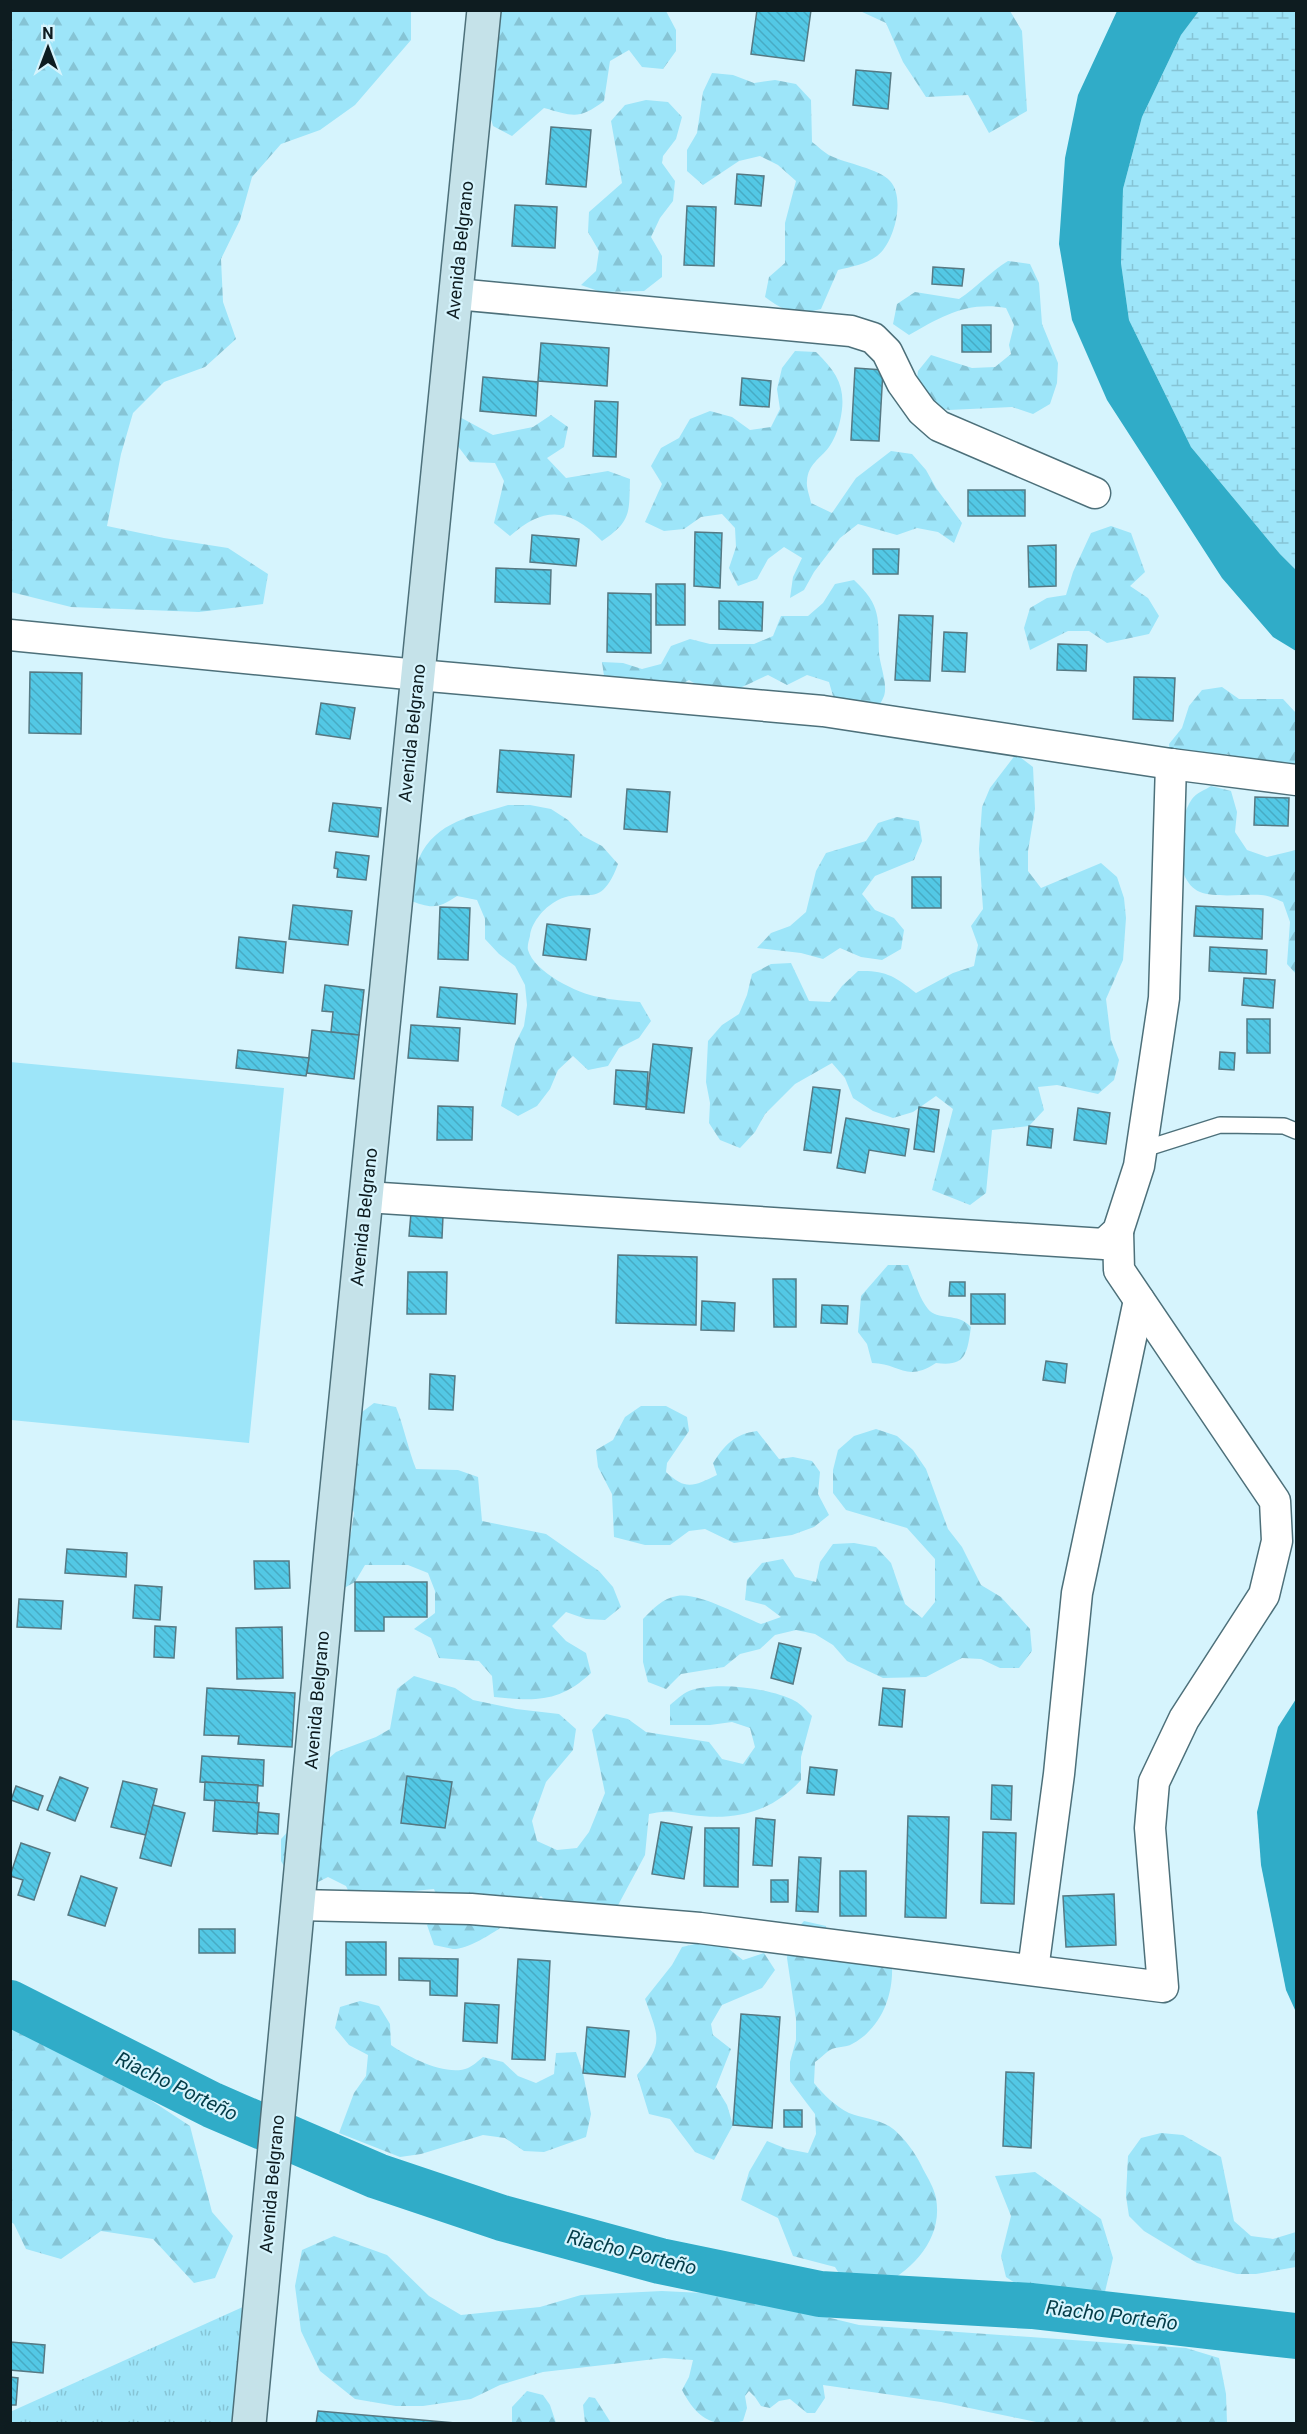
<svg xmlns="http://www.w3.org/2000/svg" width="1307" height="2434" font-family="Roboto,sans-serif">
  <style>
    .grass { fill: #9de5f9 }
    .forest { fill: url(#forest-firs) }
    .wetland { fill: url(#wetland-marsh) }
    .park { fill: url(#park-tufts) }
    .water { fill: #30acc8 }
    .lines { fill: none; stroke-linecap: round; stroke-linejoin: round }
    .river { stroke: #30acc8; stroke-width: 46 }
    .building { fill: url(#building-back-hatch); stroke: #567983; stroke-width: 1.5 }
    .lane-casing { stroke: #4d707a; stroke-width: 18 }
    .street-casing { stroke: #4d707a; stroke-width: 33 }
    .secondary-casing { stroke: #4d707a; stroke-width: 36 }
    .lane { stroke: #fff; stroke-width: 15 }
    .street { stroke: #fff; stroke-width: 30 }
    .secondary { stroke: #c5e2e9; stroke-width: 33 }
    .labels { text-anchor: middle; stroke-width: 4.5; stroke-linejoin: round; paint-order: stroke }
    .street-label { font-size: 18px; fill: #0e1c20; stroke: #d6f4fd }
    .water-label { font-size: 20px; font-style: italic; fill: #033b47; stroke: #d6f4fd }
  </style>
  <defs>
    <pattern id="forest-firs" width="22" height="20" patternUnits="userSpaceOnUse" patternTransform="scale(1.5)"><rect width="22" height="20" fill="#9de5f9"/><path d="M5 1l3.5 6h-7zM16 11l3.5 6h-7z" fill="#86c4d5"/></pattern>
    <pattern id="wetland-marsh" width="20" height="14" patternUnits="userSpaceOnUse" patternTransform="scale(1.5)"><rect width="20" height="14" fill="#9de5f9"/><path d="M1 5h8M5 5V1M11 12h8M15 12V8" fill="none" stroke="#86c4d5"/></pattern>
    <pattern id="park-tufts" width="24" height="20" patternUnits="userSpaceOnUse" patternTransform="scale(1.5)"><rect width="24" height="20" fill="#9de5f9"/><path d="M3 7l-1-3M5 7V3M7 7l1-3M15 17l-1-3M17 17v-4M19 17l1-3" fill="none" stroke="#86c4d5"/></pattern>
    <pattern id="building-back-hatch" width="6" height="6" patternUnits="userSpaceOnUse" patternTransform="scale(1.5)"><rect width="6" height="6" fill="#53c8e5"/><path d="M-1 5l2 2M0 0l6 6M5-1l2 2" fill="none" stroke="#47abc4"/></pattern>
  </defs>
  <rect width="100%" height="100%" fill="#d6f4fd"/>
  <polygon class="grass" points="10,1062 284,1088 249,1443 11,1420"/>
  <g class="forest">
    <polygon points="10,11 411,11 411,40 355,105 320,130 281,144 252,177 240,220 221,259 223,302 236,339 205,367 164,382 133,413 121,454 107,526 164,538 228,548 268,574 263,604 199,612 71,607 11,592"/>
    <path d="M497 11H666L676 30V51L663 69 642 67 629 50 610 61 604 101C579 120 573 116 544 108L512 136 493 126 487 105Z"/>
    <polygon points="860,11 1010,11 1022,31 1027,111 989,133 968,95 926,97 903,62 886,23"/>
    <path d="M712 73 733 75 754 83 775 80 796 84 811 100 812 142C818 146 824 153 831 156 845 163 880 169 890 181 906 198 894 244 877 256 866 264 851 267 838 270L821 309C795 316 787 313 765 297L769 277 785 263V223L796 181 778 165 760 156 739 161 703 185 687 171V150L697 133 703 92Z"/>
    <polygon points="646,100 668,102 682,117 676,139 663,156 662,163 675,181 673,201 660,218 651,237 662,256 662,277 644,291 601,292 581,285 596,271 599,251 588,232 589,212 622,183 611,121 625,105"/>
    <path d="M1008 261 1030 264 1039 283 1042 324 1058 363 1057 383 1050 404 1033 414 1012 407 949 410 929 405 915 391 918 371 931 355 972 368 995 367 1011 354 1009 345 1014 325 1006 308C967 301 941 317 909 335L893 324 897 304 915 292 959 299C976 288 990 272 1008 261Z"/>
    <path d="M795 351 816 352C839 374 847 390 840 421 838 430 834 440 829 447 820 459 808 464 807 481 806 488 810 497 811 503L832 513 856 478 891 451 912 454 926 470 936 488 962 523 954 543 938 532 917 528 897 535 858 524 840 538 814 572 804 590 790 598 793 577 802 558 784 547 768 559 757 579 738 586 729 568 736 547 735 528 722 514 701 517 684 529 664 531 645 522 662 484 651 466 661 448 679 438 690 419 710 411 732 417 750 430 771 427 780 409 777 389 782 368Z"/>
    <path d="M456 415 493 435 533 427 551 415 568 427 564 447 547 458 566 478 608 471 630 479C629 512 632 521 602 541 570 508 545 505 510 536L494 523 504 481 495 463 470 462 457 445Z"/>
    <polygon points="1111,526 1131,533 1145,572 1130,586 1148,598 1159,616 1149,634 1107,643 1089,631 1068,631 1030,650 1024,628 1030,608 1047,598 1066,595 1073,572 1091,533"/>
    <path d="M854 580C882 606 878 619 879 653 880 666 888 684 884 696 882 701 878 707 875 713L835 703 829 682 807 675 787 685 768 675C734 690 723 702 689 680L669 691 605 683 602 662 623 663 642 669 661 664 671 646 690 639 710 644H754L773 636 781 616H808L823 603 835 584Z"/>
    <polygon points="1222,687 1239,699 1283,699 1296,713 1296,777 1237,773 1228,754 1188,767 1171,764 1169,744 1182,728 1189,706 1202,690"/>
    <path d="M1016 754 1033 767 1035 809 1028 851V871L1041 888 1101 863 1117 877 1124 898 1126 918 1123 960 1106 999 1111 1040 1119 1060 1114 1080 1098 1094 1057 1085 1038 1087 1044 1110 1029 1126 992 1130 986 1193 970 1205 932 1190 953 1109 936 1096 913 1112 893 1118 873 1111 853 1098 845 1078 832 1063 795 1084 765 1114 755 1132 740 1148 720 1140 709 1123 710 1103 706 1082 708 1041 722 1025 739 1014 747 995 752 974 771 964 791 963 809 1001 830 1002 842 986 858 971C885 970 895 976 916 993L953 973 974 966 978 945 971 926 983 909 979 849 982 807 990 788Z"/>
    <path d="M1211 786 1231 791 1237 812 1235 832 1247 850 1267 857 1296 850V974L1287 964 1290 922 1283 902C1276 899 1268 895 1261 895 1245 894 1215 898 1200 892 1171 880 1177 820 1192 799 1196 793 1205 790 1211 786Z"/>
    <path d="M508 805H530L551 809 568 820 583 836 602 846 618 864C599 915 584 883 553 903 542 910 531 924 530 936 529 940 527 946 528 950 534 972 578 994 599 997 612 1000 626 1001 640 1002L651 1021 639 1038 619 1048 608 1066 588 1070 573 1056 558 1070 550 1089 537 1106 518 1116 501 1106 515 1044 524 1026 527 1005 525 985 515 966 499 954 485 939V919L477 900 457 896C436 910 431 908 408 900 412 887 413 871 419 858 436 821 473 816 508 805Z"/>
    <polygon points="897,817 919,821 922,841 914,860 875,876 862,894 875,910 894,918 904,930 901,949 882,960 861,957 840,948 823,959 801,953 757,948 771,933 790,926 806,912 816,871 826,853 866,841 878,823"/>
    <path d="M888 1265H908C914 1279 919 1298 928 1309 937 1321 958 1312 971 1327 967 1354 966 1367 936 1363 906 1383 899 1363 872 1363L867 1344 858 1332 861 1296Z"/>
    <path d="M374 1403 396 1407C404 1427 408 1449 416 1469L458 1470 478 1477 482 1521 546 1534 599 1571 613 1587 621 1607 605 1620 586 1619 566 1612 552 1626 566 1641 586 1653 591 1673C559 1703 535 1701 494 1697L492 1676 479 1661 439 1658 431 1638 414 1629 435 1613V1591L428 1573 408 1565H365L355 1582 337 1592 335 1573 351 1533 354 1513 341 1474 358 1415Z"/>
    <path d="M641 1406H666L687 1417 689 1431 667 1463 666 1472C686 1491 694 1486 717 1475L713 1463C725 1445 734 1434 757 1431L779 1459 793 1457 812 1461 820 1472 818 1494 829 1515 814 1527 792 1535 734 1543 705 1529 689 1531 670 1545H645L614 1537 612 1494 598 1467 596 1450 613 1440 625 1417Z"/>
    <path d="M876 1429 897 1436 913 1450 926 1469 948 1529 962 1547 981 1585 1001 1597 1030 1629 1032 1651 1019 1668H1000L981 1659 962 1658 926 1677 883 1678 847 1661 833 1645 815 1634 796 1630 775 1635 760 1649 740 1654 724 1667 681 1674 666 1689 648 1682 643 1662V1619C653 1609 663 1598 677 1596 699 1592 740 1616 761 1624L781 1617 765 1605 745 1600 747 1580 762 1563 783 1559 795 1577 816 1582 820 1562 833 1544 854 1543 876 1547 891 1563 905 1604 922 1618 935 1602V1559L907 1528 846 1510 833 1493V1470L838 1450 854 1436Z"/>
    <path d="M414 1676 455 1688 473 1700 516 1709 559 1714 576 1729 573 1750 546 1782 532 1821 537 1841 557 1850 577 1848 589 1832 605 1793 592 1730 606 1714 628 1719 646 1732 709 1742 722 1759 743 1764 755 1747 750 1728 732 1722 710 1725H670V1705C676 1700 682 1694 689 1691 715 1681 770 1688 795 1701 801 1704 807 1711 812 1716L801 1757V1780C771 1813 734 1821 691 1815 672 1812 669 1810 649 1814L645 1855 616 1909 556 1911 541 1896C523 1912 477 1949 453 1949 447 1948 440 1946 434 1945L427 1925 441 1909 434 1889 414 1891 396 1901 355 1905 346 1886 328 1877 310 1886 291 1878 281 1861V1839L311 1807 320 1766 336 1752 376 1737 390 1729 397 1689Z"/>
    <path d="M804 1921 826 1926 828 1948 891 1956C896 1989 884 2027 852 2044 846 2048 836 2046 830 2050 825 2053 820 2059 815 2062L814 2083C824 2095 835 2106 849 2113 862 2118 877 2119 889 2126 902 2134 917 2155 923 2169 928 2178 934 2188 936 2198 944 2243 907 2275 870 2292L846 2285 835 2267 793 2256 778 2218 741 2200 749 2172 767 2141 787 2149 808 2153 816 2134 815 2114 790 2081V2062L796 2040V2019L787 1958 790 1937Z"/>
    <path d="M704 1942 725 1946 743 1960 764 1953 775 1970 762 1988 722 2005 711 2024 713 2035 731 2049 716 2087 727 2105 733 2125 714 2160 695 2152 670 2119 649 2114 637 2075C665 2043 658 2036 645 1999L672 1965 682 1947Z"/>
    <path d="M360 2001 379 2006 390 2024 391 2045C408 2057 447 2077 468 2068 473 2066 479 2060 483 2057L503 2062 518 2076 536 2083 554 2074 556 2053 576 2052 583 2073 591 2114 586 2137 544 2152 524 2151 505 2138 483 2135 421 2154 400 2157 339 2133 354 2093 366 2076 368 2055 349 2045 335 2028 340 2007Z"/>
    <polygon points="10,2027 85,2057 190,2126 212,2212 233,2236 215,2278 194,2283 153,2239 101,2231 61,2259 26,2249 14,2224 11,2222"/>
    <polygon points="1161,2133 1183,2135 1221,2157 1234,2221 1251,2236 1273,2239 1296,2232 1296,2267 1256,2274 1237,2274 1197,2263 1144,2231 1129,2216 1126,2196 1128,2156 1141,2138"/>
    <polygon points="1035,2172 1101,2219 1113,2258 1104,2296 1041,2300 1006,2277 1001,2256 1011,2216 995,2176"/>
    <path d="M334 2236 387 2255 429 2296 461 2315 540 2307 581 2295 662 2291 703 2293 786 2307 859 2325 1186 2348 1219 2358 1226 2394 1227 2423H1041L941 2402 823 2385 825 2398 815 2413H807L790 2399 779 2401 770 2408 761 2406 755 2397 749 2391 745 2396 747 2408 743 2421C712 2429 696 2417 682 2390L689 2377 693 2360 664 2358 543 2372 500 2385 471 2399 423 2406H396L355 2399 320 2371 301 2331 295 2286 302 2250Z"/>
    <polygon points="527,2391 543,2395 550,2405 556,2423 512,2422 512,2407"/>
    <polygon points="589,2397 595,2398 611,2423 585,2423 583,2405"/>
  </g>
  <polygon class="wetland" points="1199,11 1296,11 1296,570 1280,554 1191,447 1129,320 1121,263 1123,189 1142,117 1181,35"/>
  <polygon class="park" points="245,2306 232,2423 11,2423 10,2412"/>
  <g class="water">
    <polygon points="1117,11 1199,11 1181,35 1142,117 1123,189 1121,263 1129,320 1191,447 1280,554 1296,570 1296,651 1273,637 1222,578 1107,400 1072,320 1059,244 1065,158 1078,95"/>
    <polygon points="1296,1699 1296,2012 1286,1990 1261,1865 1257,1812 1278,1727"/>
  </g>
  <g class="lines">
    <polyline class="river" points="10,2003 212,2105 377,2176 502,2218 660,2261 820,2294 1032,2306 1296,2336"/>
  </g>
  <g class="building">
    <polygon points="757,10 811,10 804,61 751,54"/>
    <polygon points="856,70 891,73 888,109 853,105"/>
    <polygon points="551,127 591,130 586,187 546,184"/>
    <polygon points="737,174 764,176 761,206 735,204"/>
    <polygon points="515,205 557,207 555,248 512,246"/>
    <polygon points="687,206 716,207 714,266 684,265"/>
    <polygon points="933,267 964,269 962,286 932,284"/>
    <rect x="962" y="325" width="29" height="27"/>
    <polygon points="541,343 609,348 607,386 538,381"/>
    <polygon points="855,368 883,370 879,441 851,440"/>
    <polygon points="483,377 538,382 536,416 480,411"/>
    <polygon points="742,378 771,381 769,407 740,405"/>
    <polygon points="595,401 618,402 616,457 593,456"/>
    <rect x="968" y="490" width="57" height="26"/>
    <polygon points="695,532 722,533 720,588 694,586"/>
    <polygon points="532,535 579,539 576,566 530,562"/>
    <polygon points="1056,545 1056,586 1029,587 1028,546"/>
    <polygon points="873,549 899,549 898,574 873,574"/>
    <polygon points="496,568 551,570 550,604 495,602"/>
    <rect x="656" y="584" width="29" height="41"/>
    <polygon points="608,593 651,594 651,653 607,652"/>
    <polygon points="719,601 763,602 762,631 719,629"/>
    <polygon points="899,615 933,616 930,681 895,680"/>
    <polygon points="944,632 967,633 965,672 942,671"/>
    <polygon points="1058,644 1087,645 1086,671 1057,670"/>
    <polygon points="30,672 82,673 81,734 29,733"/>
    <polygon points="1134,677 1175,678 1173,721 1133,719"/>
    <polygon points="321,703 355,708 350,739 316,734"/>
    <polygon points="500,750 574,755 571,797 497,792"/>
    <polygon points="627,789 670,792 667,832 624,829"/>
    <polygon points="1255,797 1289,798 1288,826 1254,825"/>
    <polygon points="333,803 381,808 378,837 329,831"/>
    <polygon points="336,852 369,856 366,880 337,877 338,869 334,868"/>
    <rect x="912" y="877" width="29" height="31"/>
    <polygon points="293,905 352,911 348,945 289,939"/>
    <polygon points="1196,906 1263,909 1262,939 1194,936"/>
    <polygon points="440,907 470,908 468,960 438,959"/>
    <polygon points="547,924 590,929 586,960 543,955"/>
    <polygon points="239,937 286,942 283,973 236,968"/>
    <polygon points="1210,947 1267,950 1266,974 1209,971"/>
    <polygon points="1244,978 1275,980 1273,1008 1242,1005"/>
    <polygon points="325,985 364,990 359,1035 331,1032 333,1012 322,1011"/>
    <polygon points="440,987 517,994 515,1024 437,1017"/>
    <rect x="1247" y="1019" width="23" height="34"/>
    <polygon points="411,1025 460,1028 458,1061 408,1058"/>
    <polygon points="312,1030 359,1035 354,1079 307,1073"/>
    <polygon points="653,1044 692,1048 684,1113 646,1109"/>
    <polygon points="238,1050 309,1058 306,1076 236,1068"/>
    <polygon points="1220,1052 1235,1053 1234,1070 1219,1069"/>
    <polygon points="616,1070 648,1072 646,1107 614,1104"/>
    <polygon points="813,1087 840,1090 831,1153 804,1150"/>
    <polygon points="438,1106 473,1107 472,1140 437,1140"/>
    <polygon points="919,1107 939,1110 934,1152 914,1149"/>
    <polygon points="1078,1108 1110,1113 1106,1144 1074,1140"/>
    <polygon points="846,1118 909,1129 905,1156 869,1150 865,1173 837,1168"/>
    <polygon points="1029,1126 1053,1129 1051,1148 1027,1145"/>
    <polygon points="411,1213 443,1216 442,1238 409,1236"/>
    <polygon points="618,1255 697,1257 696,1325 616,1323"/>
    <polygon points="408,1272 447,1272 446,1314 407,1314"/>
    <polygon points="773,1279 796,1279 796,1327 774,1327"/>
    <polygon points="950,1282 965,1282 965,1296 949,1296"/>
    <rect x="971" y="1294" width="34" height="30"/>
    <polygon points="702,1301 735,1303 734,1331 701,1330"/>
    <polygon points="822,1305 848,1306 847,1324 821,1323"/>
    <polygon points="1046,1361 1067,1364 1065,1383 1043,1380"/>
    <polygon points="430,1374 455,1376 453,1410 429,1409"/>
    <polygon points="67,1549 127,1553 126,1577 65,1573"/>
    <polygon points="254,1561 289,1561 290,1588 255,1589"/>
    <polygon points="355,1582 427,1582 427,1617 384,1617 384,1631 355,1631"/>
    <polygon points="135,1585 162,1587 160,1620 133,1618"/>
    <polygon points="19,1599 63,1601 61,1629 17,1627"/>
    <polygon points="155,1626 176,1627 174,1658 154,1657"/>
    <polygon points="282,1627 283,1678 237,1679 236,1628"/>
    <polygon points="779,1643 801,1648 793,1684 771,1678"/>
    <polygon points="207,1688 295,1693 292,1747 238,1744 239,1736 204,1735"/>
    <polygon points="883,1688 905,1690 902,1727 879,1725"/>
    <polygon points="202,1756 264,1760 263,1786 200,1782"/>
    <polygon points="810,1767 837,1770 834,1795 807,1793"/>
    <polygon points="407,1776 452,1782 445,1828 401,1823"/>
    <polygon points="60,1777 88,1788 75,1821 47,1810"/>
    <polygon points="123,1781 157,1789 146,1835 111,1827"/>
    <polygon points="205,1782 258,1785 257,1803 204,1800"/>
    <polygon points="992,1785 1012,1786 1011,1820 991,1819"/>
    <polygon points="16,1786 43,1796 38,1810 11,1800"/>
    <polygon points="215,1800 259,1803 257,1834 213,1831"/>
    <polygon points="153,1805 185,1813 171,1866 140,1858"/>
    <polygon points="258,1812 279,1814 278,1834 257,1833"/>
    <polygon points="908,1816 949,1817 946,1918 905,1917"/>
    <polygon points="756,1818 775,1820 772,1866 753,1865"/>
    <polygon points="661,1822 692,1827 684,1879 652,1874"/>
    <polygon points="705,1828 739,1828 738,1887 704,1886"/>
    <polygon points="983,1832 1016,1833 1014,1904 981,1903"/>
    <polygon points="21,1843 50,1853 34,1900 18,1895 23,1880 10,1876"/>
    <polygon points="799,1857 821,1858 818,1912 796,1911"/>
    <rect x="840" y="1871" width="26" height="45"/>
    <polygon points="81,1876 117,1888 105,1926 68,1915"/>
    <rect x="771" y="1880" width="17" height="22"/>
    <polygon points="1114,1894 1116,1945 1066,1947 1063,1896"/>
    <rect x="199" y="1929" width="36" height="24"/>
    <rect x="346" y="1942" width="40" height="33"/>
    <polygon points="399,1958 458,1959 457,1996 430,1995 430,1981 399,1980"/>
    <polygon points="518,1959 550,1961 545,2060 512,2059"/>
    <polygon points="465,2003 499,2005 497,2043 463,2041"/>
    <polygon points="741,2014 780,2017 772,2128 733,2125"/>
    <polygon points="587,2027 629,2031 625,2077 583,2073"/>
    <polygon points="1006,2072 1034,2073 1031,2148 1003,2146"/>
    <rect x="784" y="2110" width="18" height="17"/>
    <polygon points="10,2342 45,2345 43,2373 10,2370"/>
    <polygon points="10,2377 18,2378 16,2405 10,2405"/>
    <polygon points="318,2411 467,2424 316,2424"/>
  </g>
  <g class="lines">
    <defs>
      <polyline id="lane" points="1141,1150 1220,1125 1284,1126 1296,1131"/>
      <g id="street">
        <polyline points="456,294 851,331 873,338 887,352 902,383 922,411 939,426 1095,493"/>
        <polyline points="10,635 418,675 823,711 1171,764 1296,780"/>
        <polyline points="366,1197 1104,1244 1118,1231 1139,1166 1164,998 1171,764"/>
        <polyline points="298,1905 471,1909 700,1928 1163,1987 1150,1828 1154,1782 1184,1719 1264,1595 1277,1541 1275,1501 1119,1270 1118,1231"/>
        <polyline points="1033,1970 1059,1774 1077,1593 1139,1300"/>
      </g>
      <polyline id="secondary" points="249,2424 333,1529 484,10"/>
    </defs>
    <use href="#lane" class="lane-casing"/>
    <use href="#street" class="street-casing"/>
    <use href="#secondary" class="secondary-casing"/>
    <use href="#lane" class="lane"/>
    <use href="#street" class="street"/>
    <use href="#secondary" class="secondary"/>
  </g>
  <g class="labels">
    <g class="street-label">
      <text transform="translate(460 250) rotate(-84)" y="6">Avenida Belgrano</text>
      <text transform="translate(412 733) rotate(-84)" y="6">Avenida Belgrano</text>
      <text transform="translate(364 1217) rotate(-84)" y="6">Avenida Belgrano</text>
      <text transform="translate(317 1700) rotate(-85)" y="6">Avenida Belgrano</text>
      <text transform="translate(272 2184) rotate(-85)" y="6">Avenida Belgrano</text>
    </g>
    <g class="water-label">
      <text transform="translate(177 2086) rotate(26)" y="7">Riacho Porteño</text>
      <text transform="translate(632 2252) rotate(14)" y="7">Riacho Porteño</text>
      <text transform="translate(1112 2315) rotate(7)" y="7">Riacho Porteño</text>
    </g>
  </g>
  <rect width="1307" height="2434" fill="none" stroke="#0e1c20" stroke-width="24"/>
  <g transform="translate(48 48)" stroke="#d6f4fd" stroke-width="4.5" paint-order="stroke">
  <path d="M0-4.5L10 22L0 15L-10 22Z" fill="#0e1c20"/>
  <text y="-9" font-size="16" font-weight="bold" text-anchor="middle" fill="#0e1c20">N</text>
  </g>
</svg>
